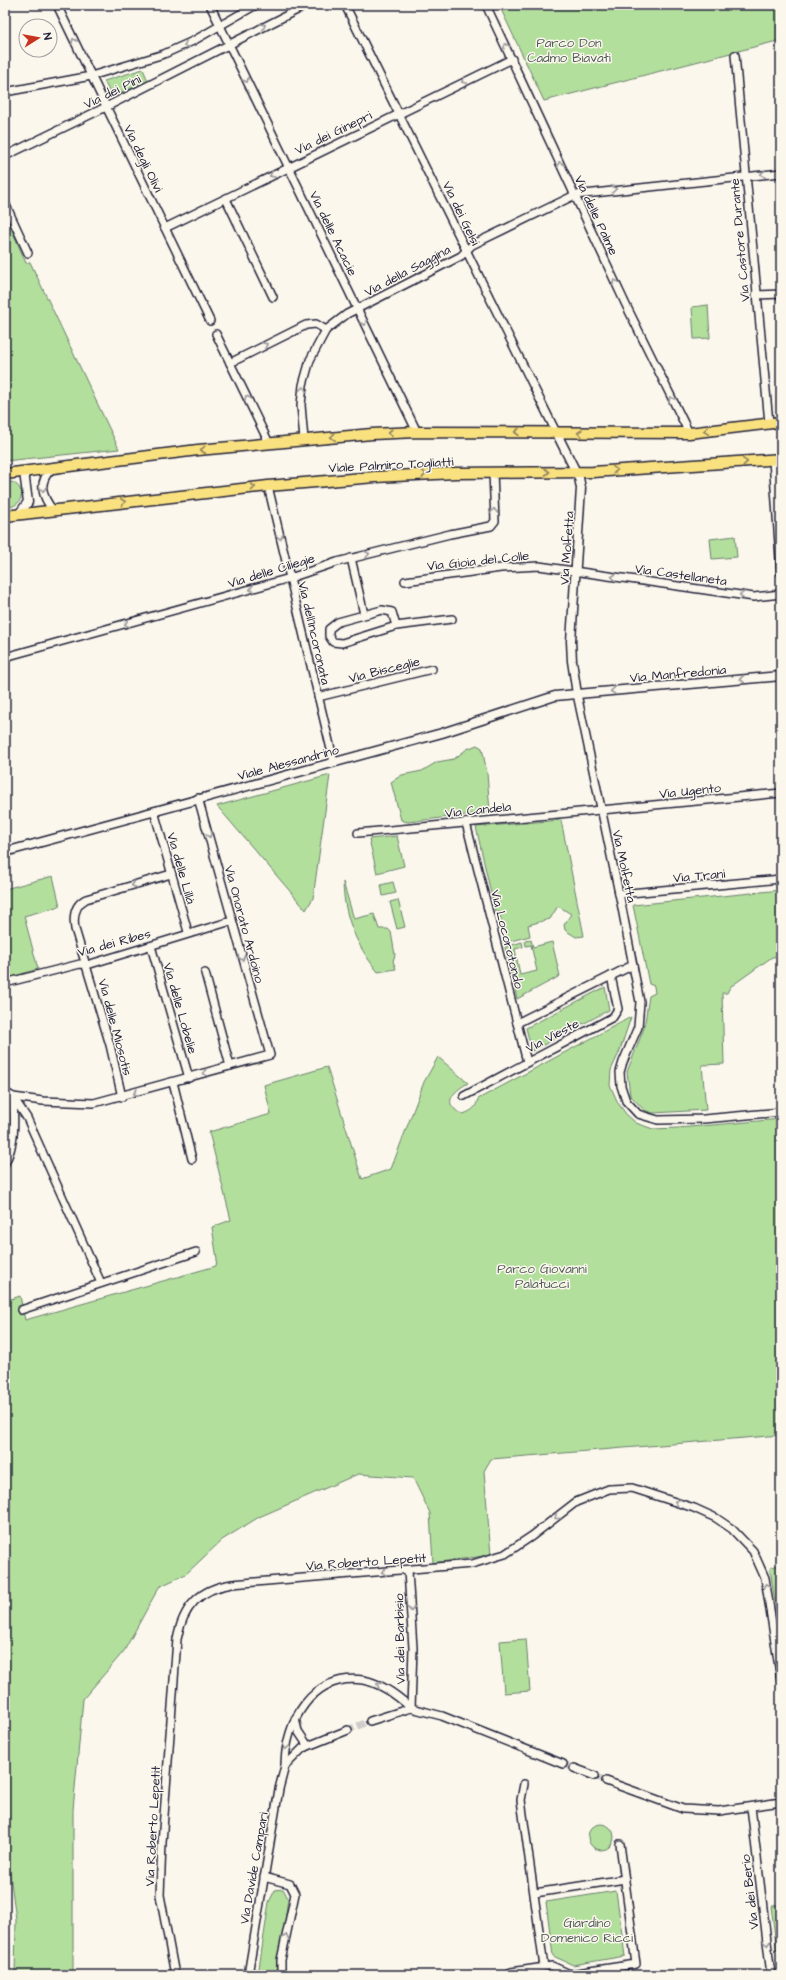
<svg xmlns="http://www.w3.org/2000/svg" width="786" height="1980" font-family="'Architects Daughter',sans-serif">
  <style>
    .green { fill: #b3df9d; stroke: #6a806c }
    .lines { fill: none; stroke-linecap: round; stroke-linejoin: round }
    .minor-tunnel { stroke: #d0ccc9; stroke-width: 7; stroke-dasharray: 7 3.5; stroke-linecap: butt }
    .minor-casing { stroke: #22223b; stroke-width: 10 }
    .tertiary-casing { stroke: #22223b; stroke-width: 11 }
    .primary-casing { stroke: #22223b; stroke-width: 13 }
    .minor { stroke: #fbf7ec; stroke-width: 7 }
    .tertiary { stroke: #fbf7ec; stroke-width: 8 }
    .primary { stroke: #fae180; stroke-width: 10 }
    .oneway { stroke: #99979c }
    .oneway2 { stroke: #8e825e }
    .labels { text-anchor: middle; stroke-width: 3; stroke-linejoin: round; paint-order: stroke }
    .park-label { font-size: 13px; fill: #4e5b58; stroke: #fbf7ec }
    .street-label { font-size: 13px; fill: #22223b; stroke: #fbf7ec }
  </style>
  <rect width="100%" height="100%" fill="#fbf7ec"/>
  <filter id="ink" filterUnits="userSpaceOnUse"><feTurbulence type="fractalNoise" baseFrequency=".025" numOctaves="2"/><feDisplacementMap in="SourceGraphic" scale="8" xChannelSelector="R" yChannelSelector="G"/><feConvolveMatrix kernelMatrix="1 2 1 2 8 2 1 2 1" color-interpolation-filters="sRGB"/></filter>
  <g filter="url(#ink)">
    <g class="green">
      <polygon points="499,5 781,5 781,40 544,101"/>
      <polygon points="143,69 148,81 112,97 104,81"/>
      <polygon points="11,228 26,263 30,262 119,449 5,461 5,229"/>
      <polygon points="708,305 710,338 694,339 692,307"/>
      <path d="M5 482C14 481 18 484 22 493 20 504 16 506 5 508Z"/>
      <polygon points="735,536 737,557 712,559 710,539"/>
      <polygon points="477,745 482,748 487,773 490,812 408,822 401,820 391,782 402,775 422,771 437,762 454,759 467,749"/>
      <polygon points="330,775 313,898 306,910 217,806"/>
      <polygon points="561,820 584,936 576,937 565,930 564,925 571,914 558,906 550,919 528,925 530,936 507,942 499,911 495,911 476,827"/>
      <polygon points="397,836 404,866 377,873 369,839"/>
      <polygon points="53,876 60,906 24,916 38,969 5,979 5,889"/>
      <path d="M343 882 354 919 374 914 379 929H388L391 932 395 955 393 961 396 969 378 972C356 945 344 917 343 882Z"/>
      <polygon points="393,882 396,893 383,896 381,885"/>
      <polygon points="781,890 781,956 772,957 730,987 727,993 722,993 724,1064 702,1065 706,1110 653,1113 644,1110 630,1095 627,1072 644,1028 649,996 655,993 654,986 649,984 633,905"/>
      <polygon points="398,900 405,927 397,929 390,902"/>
      <polygon points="531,940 533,947 552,942 560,976 517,999 505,947 522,942 523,947 515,949 520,975 537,971 531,945 526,946 525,941"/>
      <polygon points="605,987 609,1010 532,1051 526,1028"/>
      <path d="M631 1017 619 1053 611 1070 610 1085 618 1103 626 1114 636 1123 653 1129 678 1128 781 1119V1435L491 1459 484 1471 491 1555 433 1563 430 1513 413 1478 358 1474 259 1517 222 1540 186 1574 159 1587 124 1651 83 1699 73 1810V1975H15L16 1919 5 1838V1301L20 1296 25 1320 216 1266 217 1259 212 1227 231 1220 209 1132 271 1114 264 1085 327 1067 362 1179 391 1169 424 1082 438 1057 468 1083C452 1092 441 1105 463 1114 472 1111 476 1108 478 1099Z"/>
      <polygon points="781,1564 781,1644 770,1568"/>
      <polygon points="526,1639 530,1691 504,1693 500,1641"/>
      <circle cx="601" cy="1837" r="13"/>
      <polygon points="283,1889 288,1898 278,1975 258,1975 269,1902 275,1890"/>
      <polygon points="616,1891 625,1956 573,1965 553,1956 546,1902"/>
      <polygon points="781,1904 781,1951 777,1952 771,1906"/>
    </g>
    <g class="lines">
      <g class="minor-tunnel">
        <polyline points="348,1730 370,1721"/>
        <polyline points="563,1764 574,1768"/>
        <polyline points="595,1776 606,1781"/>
      </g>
      <defs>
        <g id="minor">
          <polyline points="57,5 210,321"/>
          <polyline points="210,5 417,432"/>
          <polyline points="345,5 556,432"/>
          <polyline points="486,5 625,303 689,433"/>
          <polyline points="735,55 769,423"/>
          <polyline points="5,92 91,76 164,54 193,41 256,5"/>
          <polyline points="5,156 106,107 307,5"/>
          <polyline points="226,199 273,297"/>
          <polyline points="5,203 28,253"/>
          <polyline points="165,228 512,59"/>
          <polyline points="756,295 781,294"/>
          <polyline points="216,334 269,443"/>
          <polyline points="230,363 306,325 316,324 326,330"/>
          <polyline points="304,440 301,405 303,385 310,360 326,330 347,314 461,256 472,245 575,195 781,173"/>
          <polyline points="773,460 781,573"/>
          <path d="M53 468C37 481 42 497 53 510"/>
          <polyline points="268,486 334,762"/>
          <polyline points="351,558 364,614"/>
          <polyline points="405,581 501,568 539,566 754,597 781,594"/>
          <polygon points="382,610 392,612 396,626 342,643 333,642 329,636 329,629 338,622"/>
          <polyline points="396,626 452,619"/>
          <polyline points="5,657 290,578 337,562 450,534 491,526 495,521 493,472"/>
          <polyline points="577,694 621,903 640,1002 638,1027 623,1062 620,1072 621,1086 626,1101 638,1114 658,1120 704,1119 781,1112"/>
          <polyline points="318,697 432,669"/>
          <polyline points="154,811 188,932"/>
          <polyline points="466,823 527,1062"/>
          <polyline points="358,833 781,793"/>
          <polyline points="619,894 781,879"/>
          <polyline points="151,946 189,1078"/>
          <polyline points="205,973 230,1066"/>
          <polyline points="5,983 80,964 87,965 228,922"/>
          <polyline points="517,1023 633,965"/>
          <polyline points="173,1082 192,1159"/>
          <polyline points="5,1092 13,1097 43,1101 94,1103 270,1055 198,798"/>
          <polyline points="464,1096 613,1017 618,1009 611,976"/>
          <polyline points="13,1097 27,1118 101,1283"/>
          <path d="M122 1097 110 1045 75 929C73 917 74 905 86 899L171 874"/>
          <path d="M5 1163C16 1142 14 1120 13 1097"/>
          <polyline points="21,1310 196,1252"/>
          <polyline points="408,1571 413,1648 411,1708"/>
          <polyline points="295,1719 298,1731 308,1746"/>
          <polyline points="370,1721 411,1708 442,1716 563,1764"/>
          <path d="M285 1766C285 1722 312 1673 363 1680 381 1683 398 1696 411 1708"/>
          <polyline points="574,1768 595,1776"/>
          <polyline points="606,1781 683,1809 719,1811 781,1802"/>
          <polyline points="524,1784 521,1800 544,1967"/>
          <polyline points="751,1807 771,1975"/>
          <polyline points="264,1877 290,1884 295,1894 281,1960 281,1975"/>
          <polyline points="535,1893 625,1879"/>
          <path d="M175 1975 160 1895 162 1843 177 1639C183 1607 199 1589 232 1584L472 1564 505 1554 532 1536 576 1502 609 1489 632 1488 694 1508 716 1518 732 1529 753 1551 765 1578 781 1680"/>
          <polyline points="248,1975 279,1789 285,1766 303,1748 348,1730"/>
          <polyline points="512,1975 511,1972 552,1966 570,1974 636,1964 620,1844"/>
        </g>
        <g id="tertiary">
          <polyline points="556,432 579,478 581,488 571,641 572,661 577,694"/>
          <polyline points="19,514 28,502 24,472"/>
          <polyline points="5,852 442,733 555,696 781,676"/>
        </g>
        <g id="primary">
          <polyline points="5,474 198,450 372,434 417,432 689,433 781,422"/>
          <polyline points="5,516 268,486 375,477 455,473 593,472 781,459"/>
        </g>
      </defs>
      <use href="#minor" class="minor-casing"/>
      <use href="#tertiary" class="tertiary-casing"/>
      <use href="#primary" class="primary-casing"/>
      <use href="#minor" class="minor"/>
      <use href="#tertiary" class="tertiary"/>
      <use href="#primary" class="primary"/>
    </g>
    <defs><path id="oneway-chevron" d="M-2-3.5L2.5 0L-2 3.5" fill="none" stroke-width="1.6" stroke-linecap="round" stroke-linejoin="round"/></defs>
    <g class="oneway">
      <use href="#oneway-chevron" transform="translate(263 26) rotate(-26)"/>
      <use href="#oneway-chevron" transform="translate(74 41) rotate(-116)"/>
      <use href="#oneway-chevron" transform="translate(186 45) rotate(154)"/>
      <use href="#oneway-chevron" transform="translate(506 46) rotate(-115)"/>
      <use href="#oneway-chevron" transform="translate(246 80) rotate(64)"/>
      <use href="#oneway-chevron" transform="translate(464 81) rotate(154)"/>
      <use href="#oneway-chevron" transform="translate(560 164) rotate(-115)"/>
      <use href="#oneway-chevron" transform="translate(763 174) rotate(175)"/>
      <use href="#oneway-chevron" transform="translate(272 175) rotate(153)"/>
      <use href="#oneway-chevron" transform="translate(614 189) rotate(-6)"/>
      <use href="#oneway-chevron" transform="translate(615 282) rotate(-115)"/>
      <use href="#oneway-chevron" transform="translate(364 323) rotate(64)"/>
      <use href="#oneway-chevron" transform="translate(265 345) rotate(-26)"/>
      <use href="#oneway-chevron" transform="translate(303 389) rotate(-82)"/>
      <use href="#oneway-chevron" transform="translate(247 398) rotate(-115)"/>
      <use href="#oneway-chevron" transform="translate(671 399) rotate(-117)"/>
      <use href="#oneway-chevron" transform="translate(43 489) rotate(86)"/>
      <use href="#oneway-chevron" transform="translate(494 511) rotate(-92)"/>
      <use href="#oneway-chevron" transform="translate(280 537) rotate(77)"/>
      <use href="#oneway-chevron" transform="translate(367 554) rotate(-14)"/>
      <use href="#oneway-chevron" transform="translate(614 577) rotate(-172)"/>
      <use href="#oneway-chevron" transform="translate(252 589) rotate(164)"/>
      <use href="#oneway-chevron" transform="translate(742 595) rotate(-170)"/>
      <use href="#oneway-chevron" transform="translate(127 624) rotate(165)"/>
      <use href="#oneway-chevron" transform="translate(742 679) rotate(175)"/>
      <use href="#oneway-chevron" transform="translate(613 691) rotate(175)"/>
      <use href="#oneway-chevron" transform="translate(209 835) rotate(74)"/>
      <use href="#oneway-chevron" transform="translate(134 885) rotate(164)"/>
      <use href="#oneway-chevron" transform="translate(242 958) rotate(74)"/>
      <use href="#oneway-chevron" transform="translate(205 1073) rotate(165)"/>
      <use href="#oneway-chevron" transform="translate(136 1093) rotate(164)"/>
      <use href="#oneway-chevron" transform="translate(677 1502) rotate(-160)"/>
      <use href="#oneway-chevron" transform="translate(557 1517) rotate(141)"/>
      <use href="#oneway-chevron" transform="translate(384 1572) rotate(176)"/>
      <use href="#oneway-chevron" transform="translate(767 1586) rotate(-101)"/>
      <use href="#oneway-chevron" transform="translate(411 1609) rotate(86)"/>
      <use href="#oneway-chevron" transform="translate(379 1685) rotate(-154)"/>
      <use href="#oneway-chevron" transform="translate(286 1747) rotate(101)"/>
      <use href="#oneway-chevron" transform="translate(286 1937) rotate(-77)"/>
      <use href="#oneway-chevron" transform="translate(767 1943) rotate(83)"/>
    </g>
    <g class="oneway2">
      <use href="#oneway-chevron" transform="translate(706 431) rotate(173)"/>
      <use href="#oneway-chevron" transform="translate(517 432) rotate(-180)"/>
      <use href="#oneway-chevron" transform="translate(390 433) rotate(178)"/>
      <use href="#oneway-chevron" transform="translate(580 433) rotate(-179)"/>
      <use href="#oneway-chevron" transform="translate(333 437) rotate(175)"/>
      <use href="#oneway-chevron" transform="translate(203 450) rotate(174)"/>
      <use href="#oneway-chevron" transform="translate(745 462) rotate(-4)"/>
      <use href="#oneway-chevron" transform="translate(615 470) rotate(-3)"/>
      <use href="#oneway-chevron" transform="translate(547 472)"/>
      <use href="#oneway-chevron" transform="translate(424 474) rotate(-3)"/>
      <use href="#oneway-chevron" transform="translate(253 487) rotate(-6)"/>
      <use href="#oneway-chevron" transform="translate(123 502) rotate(-6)"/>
    </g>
  </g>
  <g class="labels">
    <g class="park-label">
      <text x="569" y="47">Parco Don<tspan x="569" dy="15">Cadmo Biavati</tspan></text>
      <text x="542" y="1273">Parco Giovanni<tspan x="542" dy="15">Palatucci</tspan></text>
      <text x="587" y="1927">Giardino<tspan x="587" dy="15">Domenico Ricci</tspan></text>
    </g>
    <g class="street-label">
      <text transform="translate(112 91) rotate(-26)" y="5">Via dei Pini</text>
      <text transform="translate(333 132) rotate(-26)" y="5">Via dei Ginepri</text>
      <text transform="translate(144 158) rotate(64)" y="5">Via degli Olivi</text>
      <text transform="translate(462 213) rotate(64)" y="5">Via dei Gelsi</text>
      <text transform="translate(597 215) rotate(65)" y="5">Via delle Palme</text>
      <text transform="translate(334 233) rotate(64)" y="5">Via delle Acacie</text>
      <text transform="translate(739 240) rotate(-95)" y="5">Via Castore Durante</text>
      <text transform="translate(407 270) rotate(-28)" y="5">Via della Saggina</text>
      <text transform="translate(391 464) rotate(-3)" y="5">Viale Palmiro Togliatti</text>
      <text transform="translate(566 548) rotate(-86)" y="5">Via Molfetta</text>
      <text transform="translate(478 560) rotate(-6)" y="5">Via Gioia del Colle</text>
      <text transform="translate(271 570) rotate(-17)" y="5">Via delle Ciliegie</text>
      <text transform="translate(681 574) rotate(8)" y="5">Via Castellaneta</text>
      <text transform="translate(315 633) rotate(77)" y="5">Via dell'Incoronata</text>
      <text transform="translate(384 669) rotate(-14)" y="5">Via Bisceglie</text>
      <text transform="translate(678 673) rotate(-5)" y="5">Via Manfredonia</text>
      <text transform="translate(288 762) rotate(-15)" y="5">Viale Alessandrino</text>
      <text transform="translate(690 790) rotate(-6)" y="5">Via Ugento</text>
      <text transform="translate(478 809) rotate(-6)" y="5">Via Candela</text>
      <text transform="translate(625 866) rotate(78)" y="5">Via Molfetta</text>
      <text transform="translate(182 868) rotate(74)" y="5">Via delle Lillà</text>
      <text transform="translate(699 875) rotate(-5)" y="5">Via Trani</text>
      <text transform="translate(245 924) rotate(75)" y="5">Via Onorato Ardoino</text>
      <text transform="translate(508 939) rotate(76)" y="5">Via Locorotondo</text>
      <text transform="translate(114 942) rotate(-15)" y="5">Via dei Ribes</text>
      <text transform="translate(181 1008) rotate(74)" y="5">Via delle Lobelie</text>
      <text transform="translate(116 1027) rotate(75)" y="5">Via delle Miosotis</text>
      <text transform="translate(552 1035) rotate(-28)" y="5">Via Vieste</text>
      <text transform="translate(366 1561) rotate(-4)" y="5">Via Roberto Lepetit</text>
      <text transform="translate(399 1639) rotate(-91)" y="5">Via dei Barbisio</text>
      <text transform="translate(152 1826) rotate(-87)" y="5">Via Roberto Lepetit</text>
      <text transform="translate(253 1868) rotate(-80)" y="5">Via Davide Campari</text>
      <text transform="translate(749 1892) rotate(-97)" y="5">Via dei Berio</text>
    </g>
  </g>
  <rect width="786" height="1980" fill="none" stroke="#fbf7ec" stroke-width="20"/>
  <rect x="10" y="10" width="766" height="1960" fill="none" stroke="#22223b" stroke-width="1.5" filter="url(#ink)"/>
  <g transform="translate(38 38) rotate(79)"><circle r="19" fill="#fbf7ec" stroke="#a4a2a5"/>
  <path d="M0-3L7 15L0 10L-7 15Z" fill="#c8321e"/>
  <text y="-6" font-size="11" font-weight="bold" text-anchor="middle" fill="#22223b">N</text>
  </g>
</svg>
